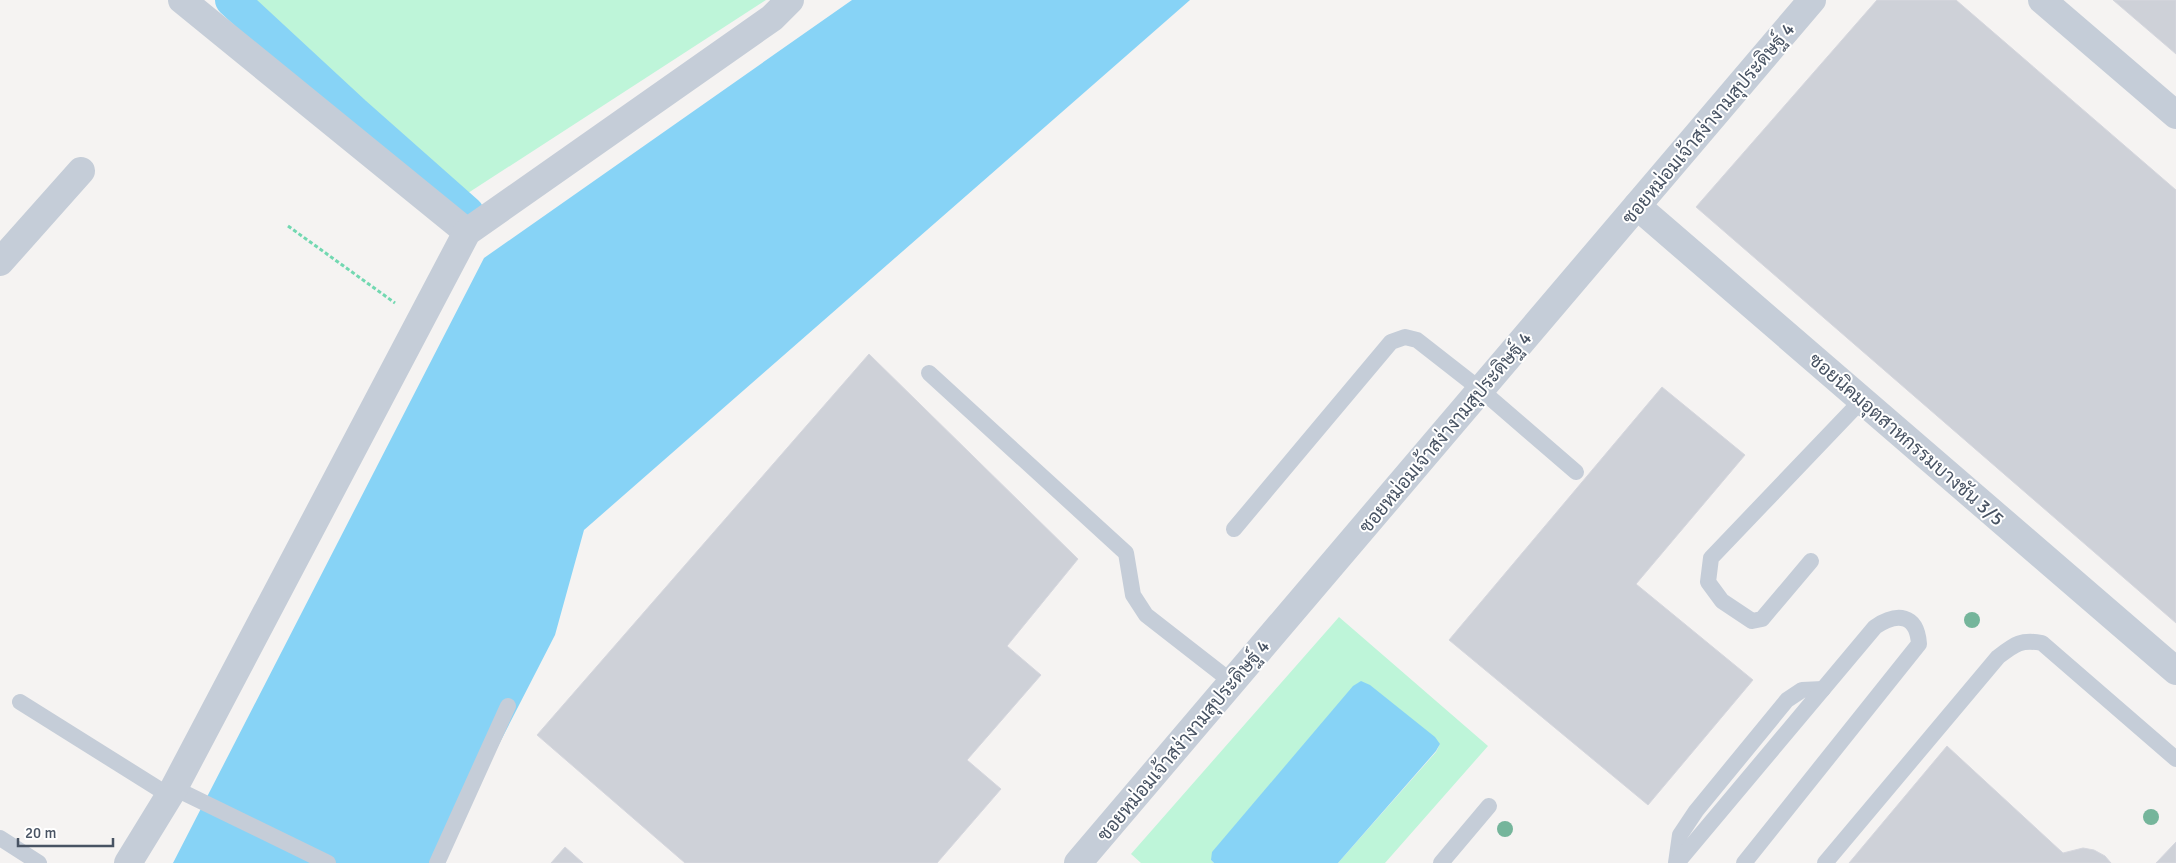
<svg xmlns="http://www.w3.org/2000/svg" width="2176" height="863" font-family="Signika,Sarabun,sans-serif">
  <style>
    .green { fill: #bef5d9 }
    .water { fill: #87d3f6 }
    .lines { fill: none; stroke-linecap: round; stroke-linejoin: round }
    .canal { stroke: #87d3f6; stroke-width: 34 }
    .building { fill: #ced1d8; stroke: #d6d7de }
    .path { stroke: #72d8b1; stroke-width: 3; stroke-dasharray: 4 2.5; stroke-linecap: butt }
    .lane { stroke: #c5cdd8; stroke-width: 16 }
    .street { stroke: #c5cdd8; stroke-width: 28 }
    .tree { fill: #75b59b }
    .labels { text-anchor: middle; stroke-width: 4; stroke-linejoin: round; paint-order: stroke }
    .street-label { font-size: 19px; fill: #485363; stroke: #fff }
  </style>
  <rect width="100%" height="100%" fill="#f5f3f2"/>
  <g class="green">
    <polygon points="218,0 766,0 448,206"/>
    <polygon points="1339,617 1488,746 1385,863 1338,863 1436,752 1440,744 1211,860 1214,863 1141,863 1131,854"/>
  </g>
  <g class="water">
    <polygon points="852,0 1190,0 584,530 555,635 438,863 173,863 484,258"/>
    <polygon points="1361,681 1370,685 1435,737 1440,744 1436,751 1338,863 1214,863 1211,860 1212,852 1353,686"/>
  </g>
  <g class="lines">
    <polyline class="canal" points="232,0 354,113 467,213"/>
  </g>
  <g class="building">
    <polygon points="1877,0 1956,0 2176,190 2176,623 1696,207"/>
    <polygon points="2113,0 2176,0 2176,54"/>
    <polygon points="869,354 1078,559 1007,646 1041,675 967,760 1001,789 937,863 685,863 537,735"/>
    <polygon points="1662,387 1745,455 1636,584 1753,680 1648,805 1449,640"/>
    <polygon points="1947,746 2063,853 2083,848 2094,850 2105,856 2111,863 1849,863"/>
    <polygon points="2176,842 2176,863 2156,863"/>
    <polygon points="565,847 583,863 551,863"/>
  </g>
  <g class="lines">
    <polyline class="path" points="288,226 395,303"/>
    <g class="lane">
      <polyline points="929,373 1126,553 1133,595 1146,615 1232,682"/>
      <polyline points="1234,529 1391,342 1405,337 1417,340 1481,390 1576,472"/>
      <polyline points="1811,561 1762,619 1752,621 1722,601 1708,582 1711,558 1862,400"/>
      <polyline points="20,702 170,796"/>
      <polyline points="174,788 328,863"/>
      <polyline points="0,838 39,863"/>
      <polyline points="437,863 508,706"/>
      <polyline points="1441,863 1489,806"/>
      <polyline points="1676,863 1680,835 1696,811 1787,700 1802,690 1823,689"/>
      <path d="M1677 863 1875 627C1897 612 1917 614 1919 644L1744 863"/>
      <path d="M1825 863 1998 657C2015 644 2021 639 2042 643L2176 759"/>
    </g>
    <g class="street">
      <polyline points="182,0 467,232"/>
      <polyline points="2042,0 2176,115"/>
      <polyline points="1637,206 2176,671"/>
      <polyline points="0,262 81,171"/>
      <polyline points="128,863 174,788 467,232 772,18 790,0"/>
      <polyline points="1078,863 1812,0"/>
    </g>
  </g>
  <g class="tree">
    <circle cx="1972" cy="620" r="8"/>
    <circle cx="2151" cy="817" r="8"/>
    <circle cx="1505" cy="829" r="8"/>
  </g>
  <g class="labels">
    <g class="street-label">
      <text transform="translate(1708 123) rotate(-50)" y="7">ซอยหม่อมเจ้าสง่างามสุประดิษฐ์ 4</text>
      <text transform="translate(1445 432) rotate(-50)" y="7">ซอยหม่อมเจ้าสง่างามสุประดิษฐ์ 4</text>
      <text transform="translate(1907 439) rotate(41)" y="7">ซอยนิคมอุตสาหกรรมบางชัน 3/5</text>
      <text transform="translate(1183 740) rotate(-50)" y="7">ซอยหม่อมเจ้าสง่างามสุประดิษฐ์ 4</text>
    </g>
  </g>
  <path d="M18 838v8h95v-8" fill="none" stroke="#485363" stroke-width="2.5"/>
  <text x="25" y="838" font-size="15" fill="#485363" stroke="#ffffff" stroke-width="4" paint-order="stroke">20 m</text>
</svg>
